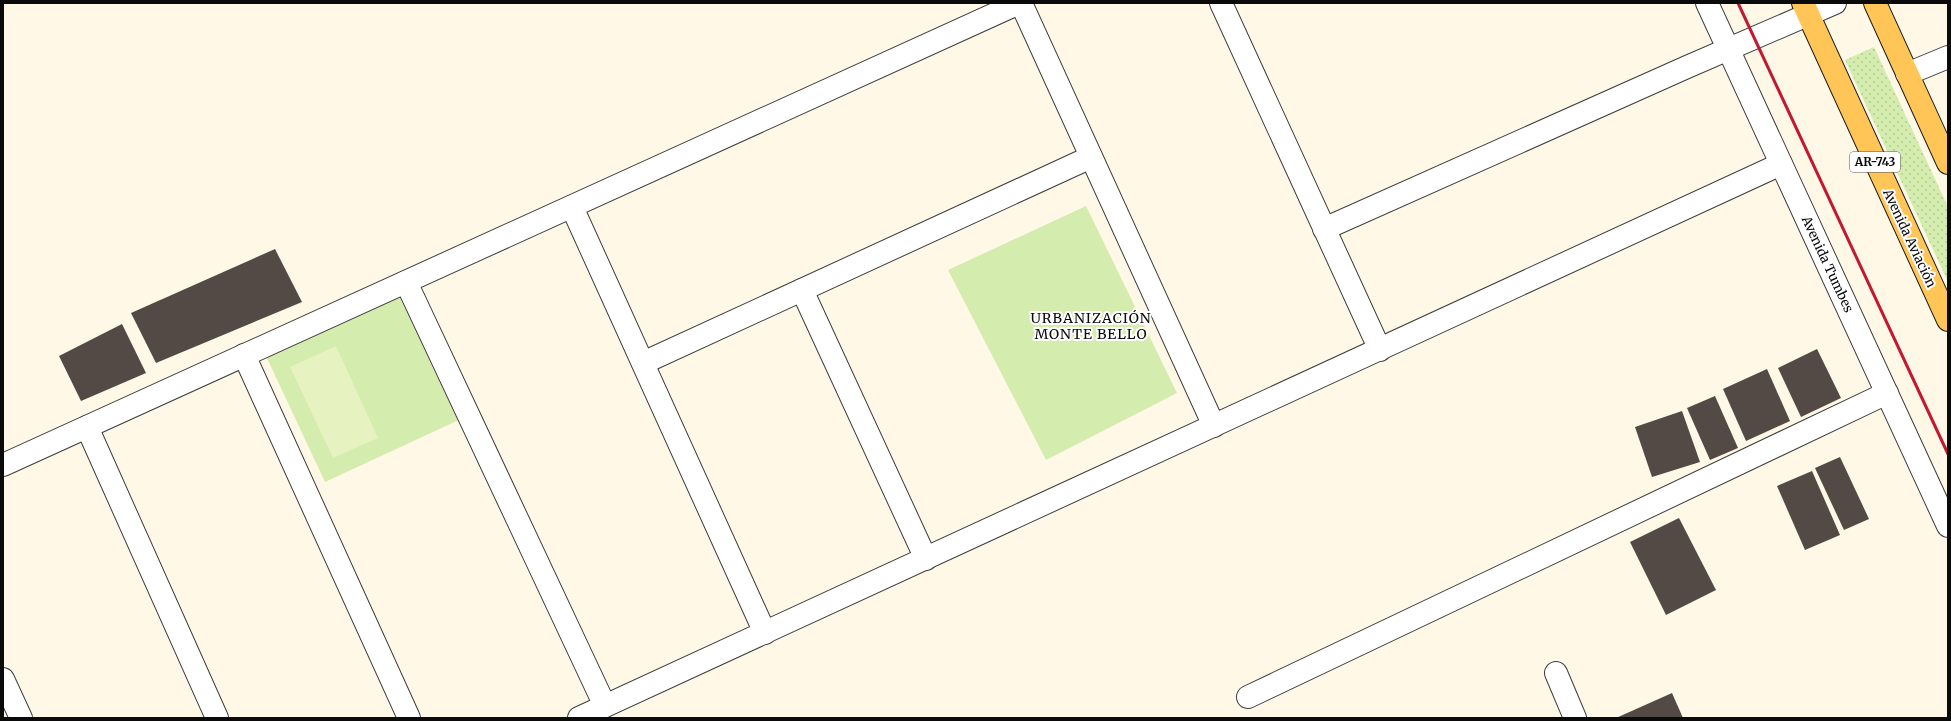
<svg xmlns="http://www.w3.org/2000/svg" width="1951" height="721" font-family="Merriweather,serif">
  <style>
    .grass { fill: url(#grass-dots) }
    .park { fill: #d4ecad }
    .pitch { fill: #e6f2c0 }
    .building { fill: #534945 }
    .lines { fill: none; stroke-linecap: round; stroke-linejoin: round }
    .minor-casing { stroke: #3d3d3d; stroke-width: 24 }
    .primary-casing { stroke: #1b1b1b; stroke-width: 24 }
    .minor { stroke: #fff; stroke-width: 22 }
    .primary { stroke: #ffc556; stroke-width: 22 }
    .rail { stroke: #c41730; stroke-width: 3 }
    .labels { text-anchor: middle; stroke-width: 4; stroke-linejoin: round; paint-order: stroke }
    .shield { fill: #fff; stroke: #545454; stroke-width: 1 }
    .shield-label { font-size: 12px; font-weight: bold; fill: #0a0a0a }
    .street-label { font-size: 13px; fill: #0a0a0a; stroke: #fff }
    .neighbourhood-label { font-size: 14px; letter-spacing: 1px; fill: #0a0a0a; stroke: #fff }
  </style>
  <defs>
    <pattern id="grass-dots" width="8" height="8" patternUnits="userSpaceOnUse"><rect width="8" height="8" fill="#d4ecad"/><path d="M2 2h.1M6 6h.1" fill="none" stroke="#b5c994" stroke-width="1.8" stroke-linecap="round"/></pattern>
  </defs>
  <rect width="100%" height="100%" fill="#fff8e6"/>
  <polygon class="grass" points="1874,47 1948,207 1948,282 1845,60"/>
  <g class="park">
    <polygon points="1086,206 1177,393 1046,460 948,270"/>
    <polygon points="403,293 461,419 325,482 266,356"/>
  </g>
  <polygon class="pitch" points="336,346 378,438 333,458 290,367"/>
  <g class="building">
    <polygon points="275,249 302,302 156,363 131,313"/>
    <polygon points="122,324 146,373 81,401 59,356"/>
    <polygon points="1817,349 1841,398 1801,417 1778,368"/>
    <polygon points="1767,369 1790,421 1746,441 1723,389"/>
    <polygon points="1715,396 1738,448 1710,460 1687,408"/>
    <polygon points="1682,411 1700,462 1652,477 1635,427"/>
    <polygon points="1840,457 1869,519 1844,530 1815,468"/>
    <polygon points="1812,471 1840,535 1805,550 1777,486"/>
    <polygon points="1679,518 1716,590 1666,615 1630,542"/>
    <polygon points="1672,693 1683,718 1616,718"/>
  </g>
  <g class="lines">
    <defs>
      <g id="minor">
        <polyline points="1021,3 1214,426"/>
        <polyline points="1221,3 1380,350"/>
        <polyline points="1707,3 1948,526"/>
        <polyline points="1907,74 1948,57"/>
        <polyline points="572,207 765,633"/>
        <polyline points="1324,229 1687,67 1835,3"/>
        <polyline points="406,282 605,706"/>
        <polyline points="802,290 926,559"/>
        <polyline points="244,355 409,718"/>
        <polyline points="643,363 1091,157"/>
        <polyline points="87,427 217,718"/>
        <polyline points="3,465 1019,3"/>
        <polyline points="1556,673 1575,718"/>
        <polyline points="3,679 21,718"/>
        <polyline points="1248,697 1887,393"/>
        <polyline points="579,718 1781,164"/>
      </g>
      <g id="primary">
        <polyline points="1803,3 1948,320"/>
        <polyline points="1875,3 1948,163"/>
      </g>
    </defs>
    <use href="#minor" class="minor-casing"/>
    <use href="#primary" class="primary-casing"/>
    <use href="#minor" class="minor"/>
    <use href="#primary" class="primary"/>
    <polyline class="rail" points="1738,3 1948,454"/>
  </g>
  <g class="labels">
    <rect class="shield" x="1850" y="152" width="50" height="20" rx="3"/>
    <g class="shield-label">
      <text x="1875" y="166">AR-743</text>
    </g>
    <g class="street-label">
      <text transform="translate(1910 238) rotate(65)" y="5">Avenida Aviación</text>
      <text transform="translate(1828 264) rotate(65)" y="5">Avenida Tumbes</text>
    </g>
    <g class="neighbourhood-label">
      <text x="1091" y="323">URBANIZACIÓN<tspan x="1091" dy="16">MONTE BELLO</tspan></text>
    </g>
  </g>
  <rect width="1951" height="721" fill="none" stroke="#0a0a0a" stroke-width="8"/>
</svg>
